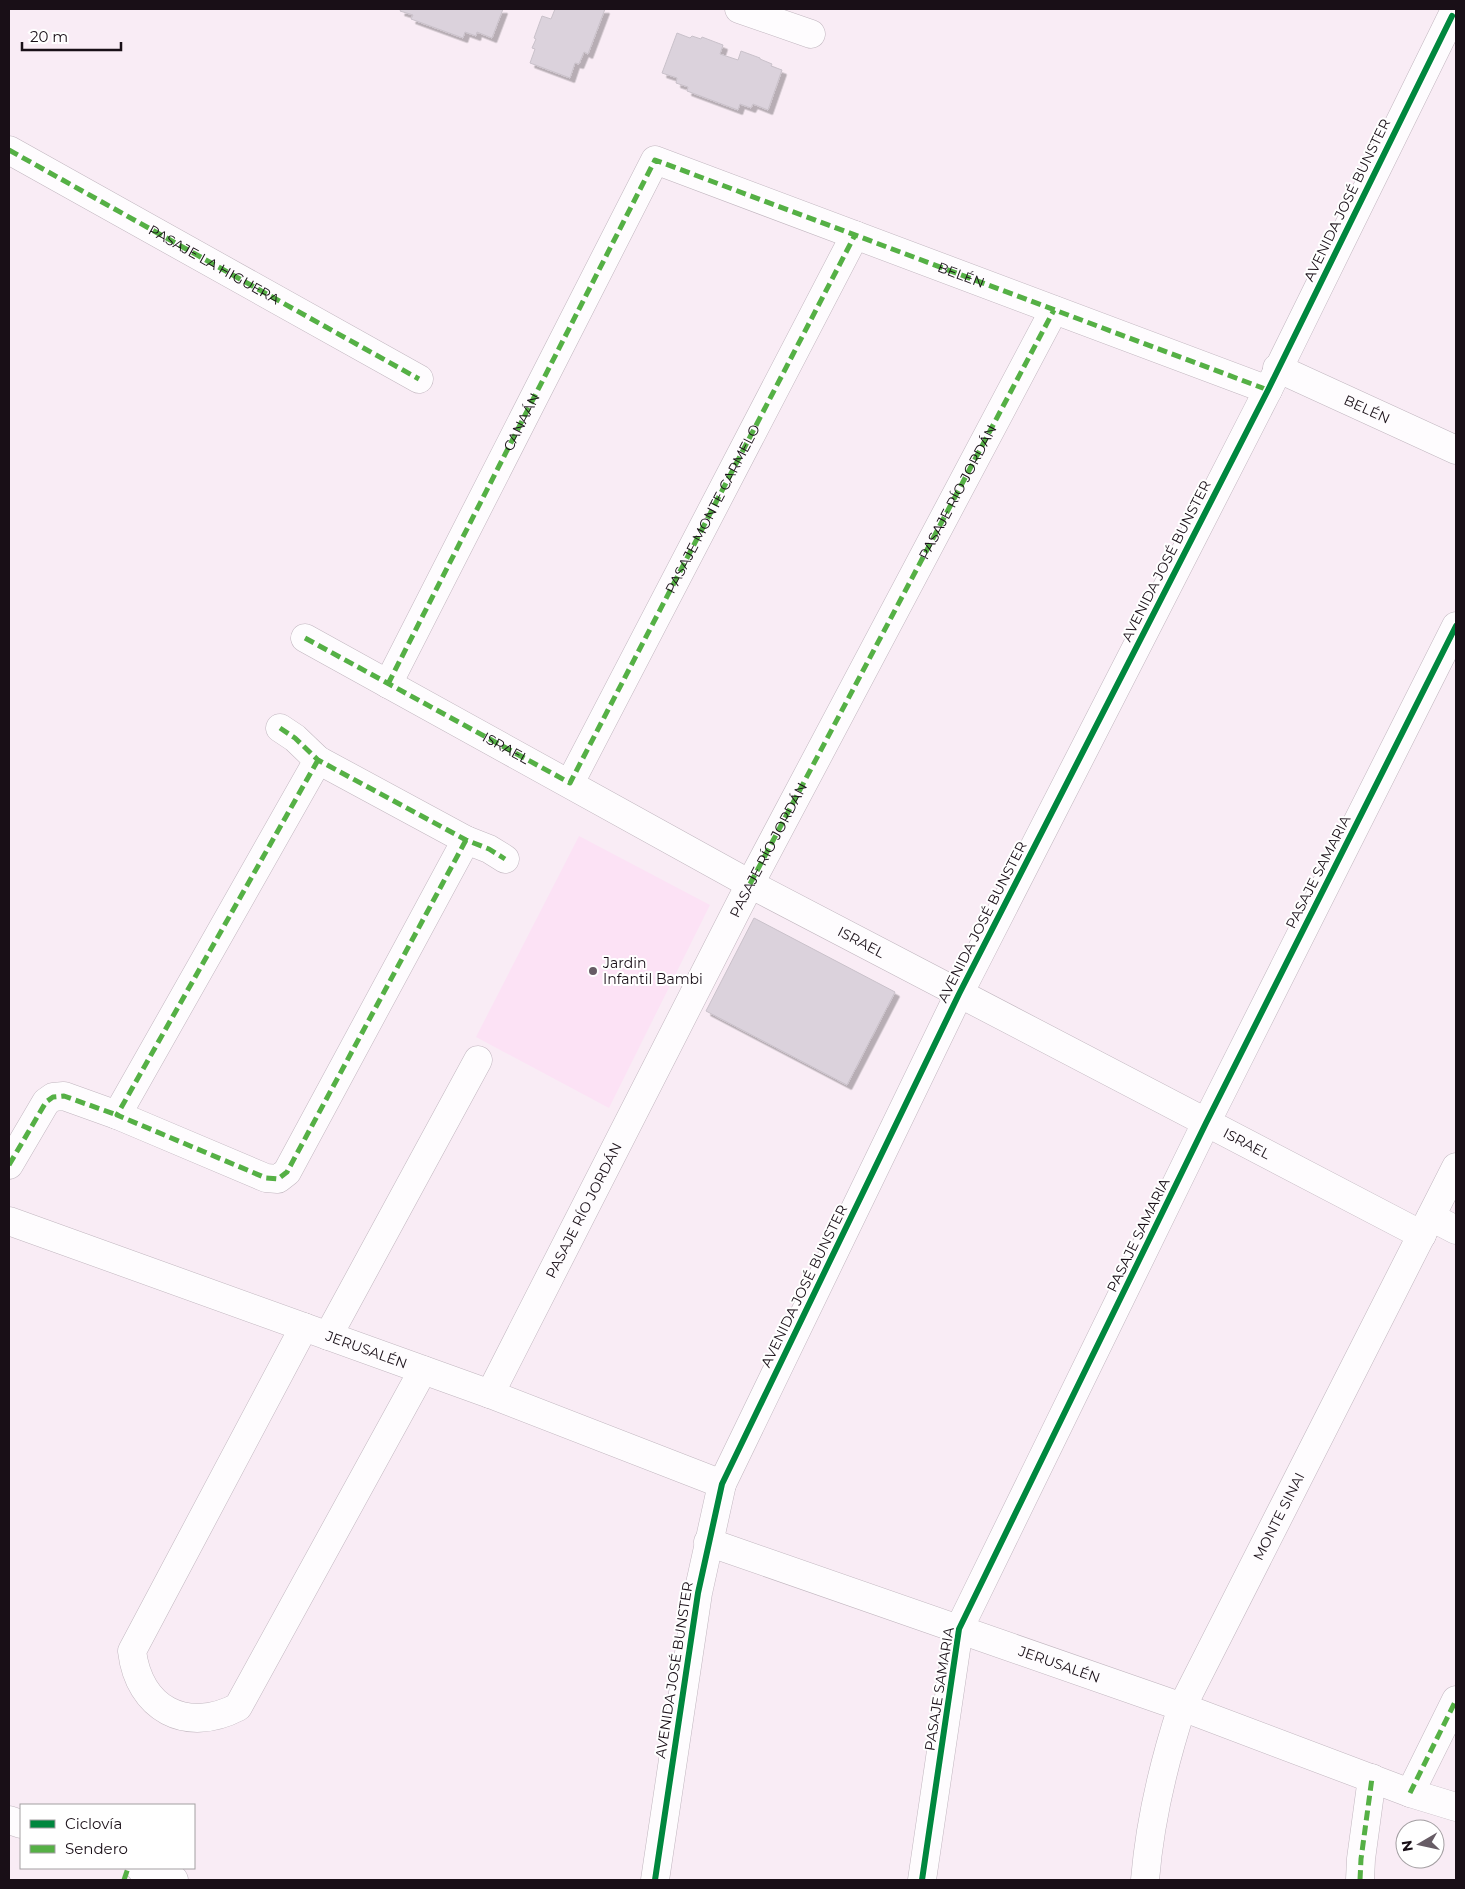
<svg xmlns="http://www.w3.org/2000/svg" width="1465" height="1889" font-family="Montserrat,sans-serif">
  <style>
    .built { fill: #fce2f5 }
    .building { fill: #dbd2dc; stroke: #c9c1ca; filter: url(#shadow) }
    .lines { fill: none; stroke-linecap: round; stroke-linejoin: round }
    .minor-casing { stroke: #c1b6bf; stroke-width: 29 }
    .minor { stroke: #fefcfe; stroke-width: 28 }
    .quiet { stroke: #55b045; stroke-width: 5; stroke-dasharray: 10 5; stroke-linecap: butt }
    .cycleway-casing { stroke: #fff; stroke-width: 9 }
    .cycleway { stroke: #00873e; stroke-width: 6 }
    .poi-dot { fill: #675c65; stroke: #fff; stroke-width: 2 }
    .labels { text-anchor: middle; stroke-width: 4; stroke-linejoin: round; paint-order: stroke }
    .street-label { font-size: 14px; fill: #190f17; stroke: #fff }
    .poi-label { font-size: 14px; fill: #190f17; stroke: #fff; text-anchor: start }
  </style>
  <defs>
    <filter id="shadow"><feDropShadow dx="4.5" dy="4.5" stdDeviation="0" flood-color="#0004"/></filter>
  </defs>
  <rect width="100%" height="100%" fill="#f9ecf5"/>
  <polygon class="built" points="579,836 710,905 609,1108 476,1037"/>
  <g class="building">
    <polygon points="401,9 503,9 492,38 477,32 476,36 465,32 463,38 411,19 413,15 400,11"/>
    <polygon points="555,9 605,9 588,54 584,52 579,64 575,63 570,78 530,63 535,49 532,48 536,39 534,38 542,16 551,19"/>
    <polygon points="677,33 690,38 692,36 701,39 702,37 723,45 720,54 738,60 741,51 760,58 760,59 772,64 771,66 782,70 768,110 753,104 751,108 740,104 738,110 687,91 688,87 676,83 677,78 662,73"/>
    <polygon points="754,918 895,992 847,1085 706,1011"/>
  </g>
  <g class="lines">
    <defs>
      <g id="minor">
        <polyline points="739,9 811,34"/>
        <path id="s1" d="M9 150 419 379"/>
        <path id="s2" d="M1277 368 1456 450"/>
        <path id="s3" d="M305 638 750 884 1422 1235"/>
        <path id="s4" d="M388 684 655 160 1268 390"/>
        <polyline points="280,728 295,738 318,760 466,840 489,849 505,859"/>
        <polyline points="318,760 117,1115 266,1178 278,1179 287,1172 466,840"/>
        <path id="s5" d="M570 783 855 235"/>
        <polyline points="9,1165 46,1102 53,1097 64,1096 117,1115"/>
        <polyline points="1431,1217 1456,1230"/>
        <path id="s6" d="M9 1221 490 1394 722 1484"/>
        <path d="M304 1327 132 1651C139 1709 186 1734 238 1707L423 1370"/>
        <polyline points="328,1336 478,1060"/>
        <path id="s7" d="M490 1394 750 884 1054 310"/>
        <path id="s8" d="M708 1542 1182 1707 1410 1793 1456 1807"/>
        <polyline points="1410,1793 1456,1700"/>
        <polyline points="9,1820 21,1824"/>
        <polyline points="140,1868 174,1880"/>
        <polyline points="655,1880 698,1593 722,1484 959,994 1268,390 1452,16"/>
        <polyline points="922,1880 959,1629 1206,1123 1456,626"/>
        <path id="s9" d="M1145 1880C1150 1819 1163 1765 1182 1707L1456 1167"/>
        <polyline points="1360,1880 1361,1859 1372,1778"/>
      </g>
    </defs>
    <use href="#minor" class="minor-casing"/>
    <use href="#minor" class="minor"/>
    <g class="quiet">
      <polyline points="9,150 419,379"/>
      <path id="s10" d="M305 638 570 783 855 235"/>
      <polyline points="388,684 655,160 1268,390"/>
      <polyline points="280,728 295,738 318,760 466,840 489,849 505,859"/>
      <polyline points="318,760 117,1115 266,1178 278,1179 287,1172 466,840"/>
      <polyline points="750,884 1054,310"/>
      <polyline points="9,1165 46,1102 53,1097 64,1096 117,1115"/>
      <polyline points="1410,1793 1456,1700"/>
      <polyline points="124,1880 128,1868"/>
      <polyline points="1360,1880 1361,1859 1372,1778"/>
    </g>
    <defs>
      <g id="cycleway">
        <polyline points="655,1880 698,1593 722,1484 959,994 1268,390 1452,16"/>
        <polyline points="922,1880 959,1629 1206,1123 1456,626"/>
      </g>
    </defs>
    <use href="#cycleway" class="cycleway-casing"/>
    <use href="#cycleway" class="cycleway"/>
  </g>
  <circle class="poi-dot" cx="593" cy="971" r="5"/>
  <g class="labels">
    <g class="street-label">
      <text transform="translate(1347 200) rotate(-64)" y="5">AVENIDA JOSÉ BUNSTER</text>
      <text dy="5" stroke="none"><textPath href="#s1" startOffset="235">PASAJE LA HIGUERA</textPath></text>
      <text dy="5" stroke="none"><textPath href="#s4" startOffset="915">BELÉN</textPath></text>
      <text dy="5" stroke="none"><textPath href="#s2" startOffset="99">BELÉN</textPath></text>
      <text dy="5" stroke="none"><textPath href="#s4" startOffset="294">CANAÁN</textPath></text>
      <text dy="5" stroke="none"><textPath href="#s7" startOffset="1016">PASAJE RÍO JORDÁN</textPath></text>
      <text dy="5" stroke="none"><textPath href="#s5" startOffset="309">PASAJE MONTE CARMELO</textPath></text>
      <text transform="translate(1166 561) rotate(-63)" y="5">AVENIDA JOSÉ BUNSTER</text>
      <text dy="5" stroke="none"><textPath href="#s10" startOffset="229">ISRAEL</textPath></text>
      <text dy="5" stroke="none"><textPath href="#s7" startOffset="611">PASAJE RÍO JORDÁN</textPath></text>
      <text transform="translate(1318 872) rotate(-63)" y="5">PASAJE SAMARIA</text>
      <text transform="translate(982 922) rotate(-63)" y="5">AVENIDA JOSÉ BUNSTER</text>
      <text dy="5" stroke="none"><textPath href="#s3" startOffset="634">ISRAEL</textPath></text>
      <text dy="5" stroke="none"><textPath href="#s3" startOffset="1069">ISRAEL</textPath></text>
      <text dy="5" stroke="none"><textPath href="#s7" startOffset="206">PASAJE RÍO JORDÁN</textPath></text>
      <text transform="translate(1138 1235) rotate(-64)" y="5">PASAJE SAMARIA</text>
      <text transform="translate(804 1286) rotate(-64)" y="5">AVENIDA JOSÉ BUNSTER</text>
      <text dy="5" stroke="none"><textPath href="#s6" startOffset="380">JERUSALÉN</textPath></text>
      <text dy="5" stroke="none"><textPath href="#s9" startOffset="391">MONTE SINAI</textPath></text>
      <text dy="5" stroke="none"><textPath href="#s8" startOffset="372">JERUSALÉN</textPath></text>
      <text transform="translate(674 1670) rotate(-81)" y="5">AVENIDA JOSÉ BUNSTER</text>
      <text transform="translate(939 1689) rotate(-81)" y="5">PASAJE SAMARIA</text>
    </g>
    <g class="poi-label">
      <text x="603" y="968">Jardin<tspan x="603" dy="16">Infantil Bambi</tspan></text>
    </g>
  </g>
  <rect width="1465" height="1889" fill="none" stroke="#190f17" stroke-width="20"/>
  <rect x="20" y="1804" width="175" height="65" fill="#ffffff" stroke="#a39fa2"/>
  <rect x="30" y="1820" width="25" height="8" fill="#00873e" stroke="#a39fa2"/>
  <text x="65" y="1829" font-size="15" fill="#190f17">Ciclovía</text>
  <rect x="30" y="1845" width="25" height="8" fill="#55b045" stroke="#a39fa2"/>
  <text x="65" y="1854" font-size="15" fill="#190f17">Sendero</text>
  <g transform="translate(1420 1844) rotate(261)"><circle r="24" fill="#ffffff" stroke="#a39fa2"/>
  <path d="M0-4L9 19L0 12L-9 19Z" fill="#675c65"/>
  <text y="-8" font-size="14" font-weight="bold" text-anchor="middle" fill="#190f17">N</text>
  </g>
  <path d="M22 42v8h99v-8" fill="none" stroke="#190f17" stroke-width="2.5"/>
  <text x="30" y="42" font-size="15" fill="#190f17" stroke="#ffffff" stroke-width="4" paint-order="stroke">20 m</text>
</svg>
